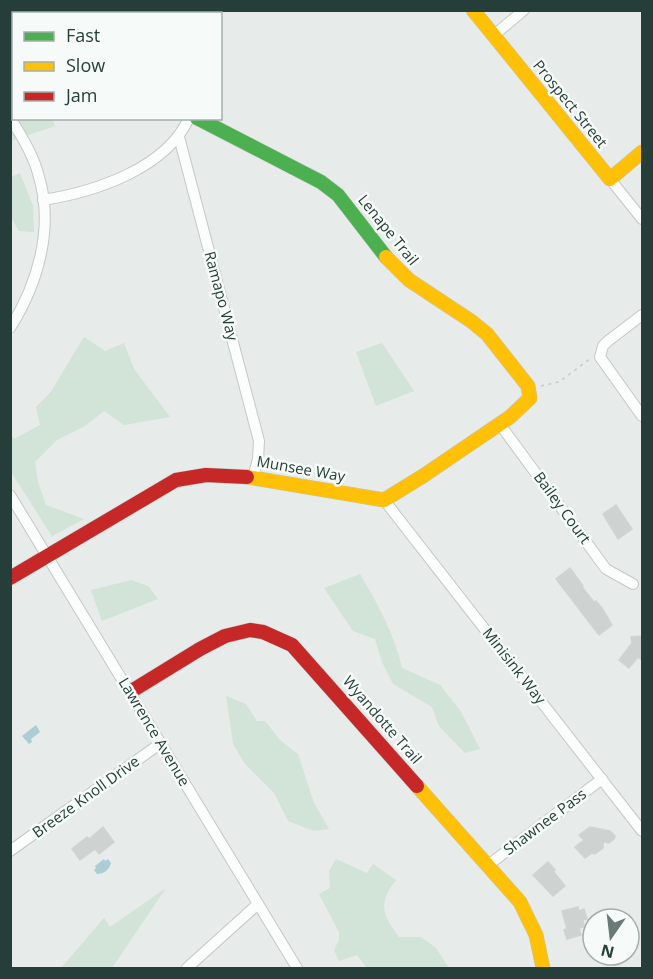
<svg xmlns="http://www.w3.org/2000/svg" width="653" height="979" font-family="'Open Sans',sans-serif">
  <style>
    .green { fill: #d2e3d8 }
    .water { fill: #accdd5 }
    .building { fill: #ced3d1; stroke: #d0d4d2; stroke-width: 1.5 }
    .lines { fill: none; stroke-linecap: round; stroke-linejoin: round }
    .street-casing { stroke: #c4c8c6; stroke-width: 12 }
    .fast-casing { stroke: #c1c7c5; stroke-width: 15 }
    .slow-casing { stroke: #c1c7c5; stroke-width: 15 }
    .jam-casing { stroke: #c1c7c5; stroke-width: 15 }
    .path { stroke: #c3cbc9; stroke-width: 1.5; stroke-dasharray: 3 4.5; stroke-linecap: butt }
    .street { stroke: #fbfcfc; stroke-width: 10 }
    .fast { stroke: #4caf50; stroke-width: 14 }
    .slow { stroke: #ffc107; stroke-width: 14 }
    .jam { stroke: #c62828; stroke-width: 14 }
    .labels { text-anchor: middle; stroke-width: 5; stroke-linejoin: round; paint-order: stroke }
    .street-label { font-size: 15px; fill: #263e39; stroke: #f6faf8 }
  </style>
  <rect width="100%" height="100%" fill="#e7ebe9"/>
  <g class="green">
    <polygon points="11,63 14,66 14,118 52,119 55,126 11,141"/>
    <polygon points="20,173 33,206 34,232 19,231 11,217 11,177"/>
    <polygon points="84,337 105,351 124,343 134,369 170,417 124,425 104,411 85,426 57,440 35,462 38,482 46,505 84,519 52,536 11,472 11,434 14,439 40,425 36,407 50,393"/>
    <polygon points="382,343 414,391 376,406 356,352"/>
    <path d="M360 574C378 605 394 633 402 668L440 685 460 710 480 749 465 753 439 726 432 707 393 684 382 662 375 639 353 631 324 588Z"/>
    <polygon points="131,580 148,586 158,599 102,621 91,590"/>
    <polygon points="226,696 246,704 257,721 265,721 280,740 298,754 314,803 329,829 314,831 288,821 274,793 245,764 233,744"/>
    <path d="M336 859 367 873 373 864 396 880C377 904 383 915 399 937H421L436 948 449 968H367L357 955 339 961 334 950 339 940V932L319 894 330 888 329 871Z"/>
    <polygon points="166,888 112,968 61,968 104,918 110,927"/>
  </g>
  <g class="water">
    <polygon points="36,725 40,732 31,739 32,742 29,744 22,736"/>
    <path d="M104 859 105 861 108 859 111 863C109 870 104 874 97 874L94 870 96 868 95 866Z"/>
  </g>
  <g class="building">
    <polygon points="616,505 632,529 618,539 603,514"/>
    <polygon points="570,568 583,586 582,587 594,602 596,601 602,608 612,625 599,635 556,579"/>
    <polygon points="642,636 642,660 638,657 629,668 619,660 632,643 631,637"/>
    <polygon points="103,827 114,842 99,854 95,849 80,860 72,849 87,837 89,839"/>
    <polygon points="590,827 610,831 615,836 614,839 609,843 603,842 603,848 595,854 592,853 585,858 575,847 584,840 579,835"/>
    <polygon points="548,862 555,870 553,871 565,886 553,896 533,875"/>
    <polygon points="578,907 579,911 584,909 587,919 583,920 584,927 579,928 581,935 567,939 564,930 567,929 562,911"/>
  </g>
  <g class="lines">
    <defs>
      <g id="street">
        <polyline points="119,10 122,14"/>
        <polyline points="493,36 524,10"/>
        <path d="M10 118C22 136 34 156 39 177 54 228 38 284 10 328"/>
        <polyline points="179,137 259,441 258,459 253,477"/>
        <polyline points="610,179 642,219"/>
        <path d="M43 200C94 192 166 169 189 118"/>
        <polyline points="642,315 608,341 603,346 600,357 642,416"/>
        <polyline points="499,423 606,569 633,584"/>
        <polyline points="10,495 297,968"/>
        <polyline points="384,500 642,831"/>
        <polyline points="10,851 161,743"/>
        <polyline points="487,866 602,779"/>
        <polyline points="187,968 258,904"/>
      </g>
      <polyline id="fast" points="197,118 321,182 338,195 386,257"/>
      <g id="slow">
        <polyline points="473,10 610,179 642,152"/>
        <polyline points="247,477 384,500 423,476 510,417 530,398 528,386 487,334 471,321 409,280 386,257"/>
        <polyline points="417,786 520,902 536,935 543,968"/>
      </g>
      <g id="jam">
        <polyline points="10,578 176,480 206,475 247,477"/>
        <polyline points="130,692 200,649 225,636 250,630 263,632 292,645 417,786"/>
      </g>
    </defs>
    <use href="#street" class="street-casing"/>
    <use href="#fast" class="fast-casing"/>
    <use href="#slow" class="slow-casing"/>
    <use href="#jam" class="jam-casing"/>
    <polyline class="path" points="541,386 559,382 591,358"/>
    <use href="#street" class="street"/>
    <use href="#fast" class="fast"/>
    <use href="#slow" class="slow"/>
    <use href="#jam" class="jam"/>
  </g>
  <g class="labels">
    <g class="street-label">
      <text transform="translate(570 104) rotate(51)" y="5">Prospect Street</text>
      <text transform="translate(388 230) rotate(51)" y="5">Lenape Trail</text>
      <text transform="translate(221 296) rotate(75)" y="5">Ramapo Way</text>
      <text transform="translate(301 469) rotate(10)" y="5">Munsee Way</text>
      <text transform="translate(562 508) rotate(54)" y="5">Bailey Court</text>
      <text transform="translate(514 666) rotate(52)" y="5">Minisink Way</text>
      <text transform="translate(382 720) rotate(49)" y="5">Wyandotte Trail</text>
      <text transform="translate(154 732) rotate(59)" y="5">Lawrence Avenue</text>
      <text transform="translate(86 797) rotate(-36)" y="5">Breeze Knoll Drive</text>
      <text transform="translate(545 822) rotate(-37)" y="5">Shawnee Pass</text>
    </g>
  </g>
  <rect width="653" height="979" fill="none" stroke="#263e39" stroke-width="24"/>
  <rect x="12" y="12" width="210" height="108" fill="#f6faf8" stroke="#a3afac" stroke-width="1.5"/>
  <rect x="24" y="32" width="30" height="9" fill="#4caf50" stroke="#a3afac" stroke-width="1.5"/>
  <text x="66" y="42" font-size="18" fill="#263e39">Fast</text>
  <rect x="24" y="62" width="30" height="9" fill="#ffc107" stroke="#a3afac" stroke-width="1.5"/>
  <text x="66" y="72" font-size="18" fill="#263e39">Slow</text>
  <rect x="24" y="92" width="30" height="9" fill="#c62828" stroke="#a3afac" stroke-width="1.5"/>
  <text x="66" y="102" font-size="18" fill="#263e39">Jam</text>
  <g transform="translate(611 937) rotate(194)"><circle r="28" fill="#f6faf8" stroke="#a3afac" stroke-width="1.5"/>
  <path d="M0-4.5L10 22L0 15L-10 22Z" fill="#6a7b77"/>
  <text y="-9" font-size="16" font-weight="bold" text-anchor="middle" fill="#263e39">N</text>
  </g>
</svg>
